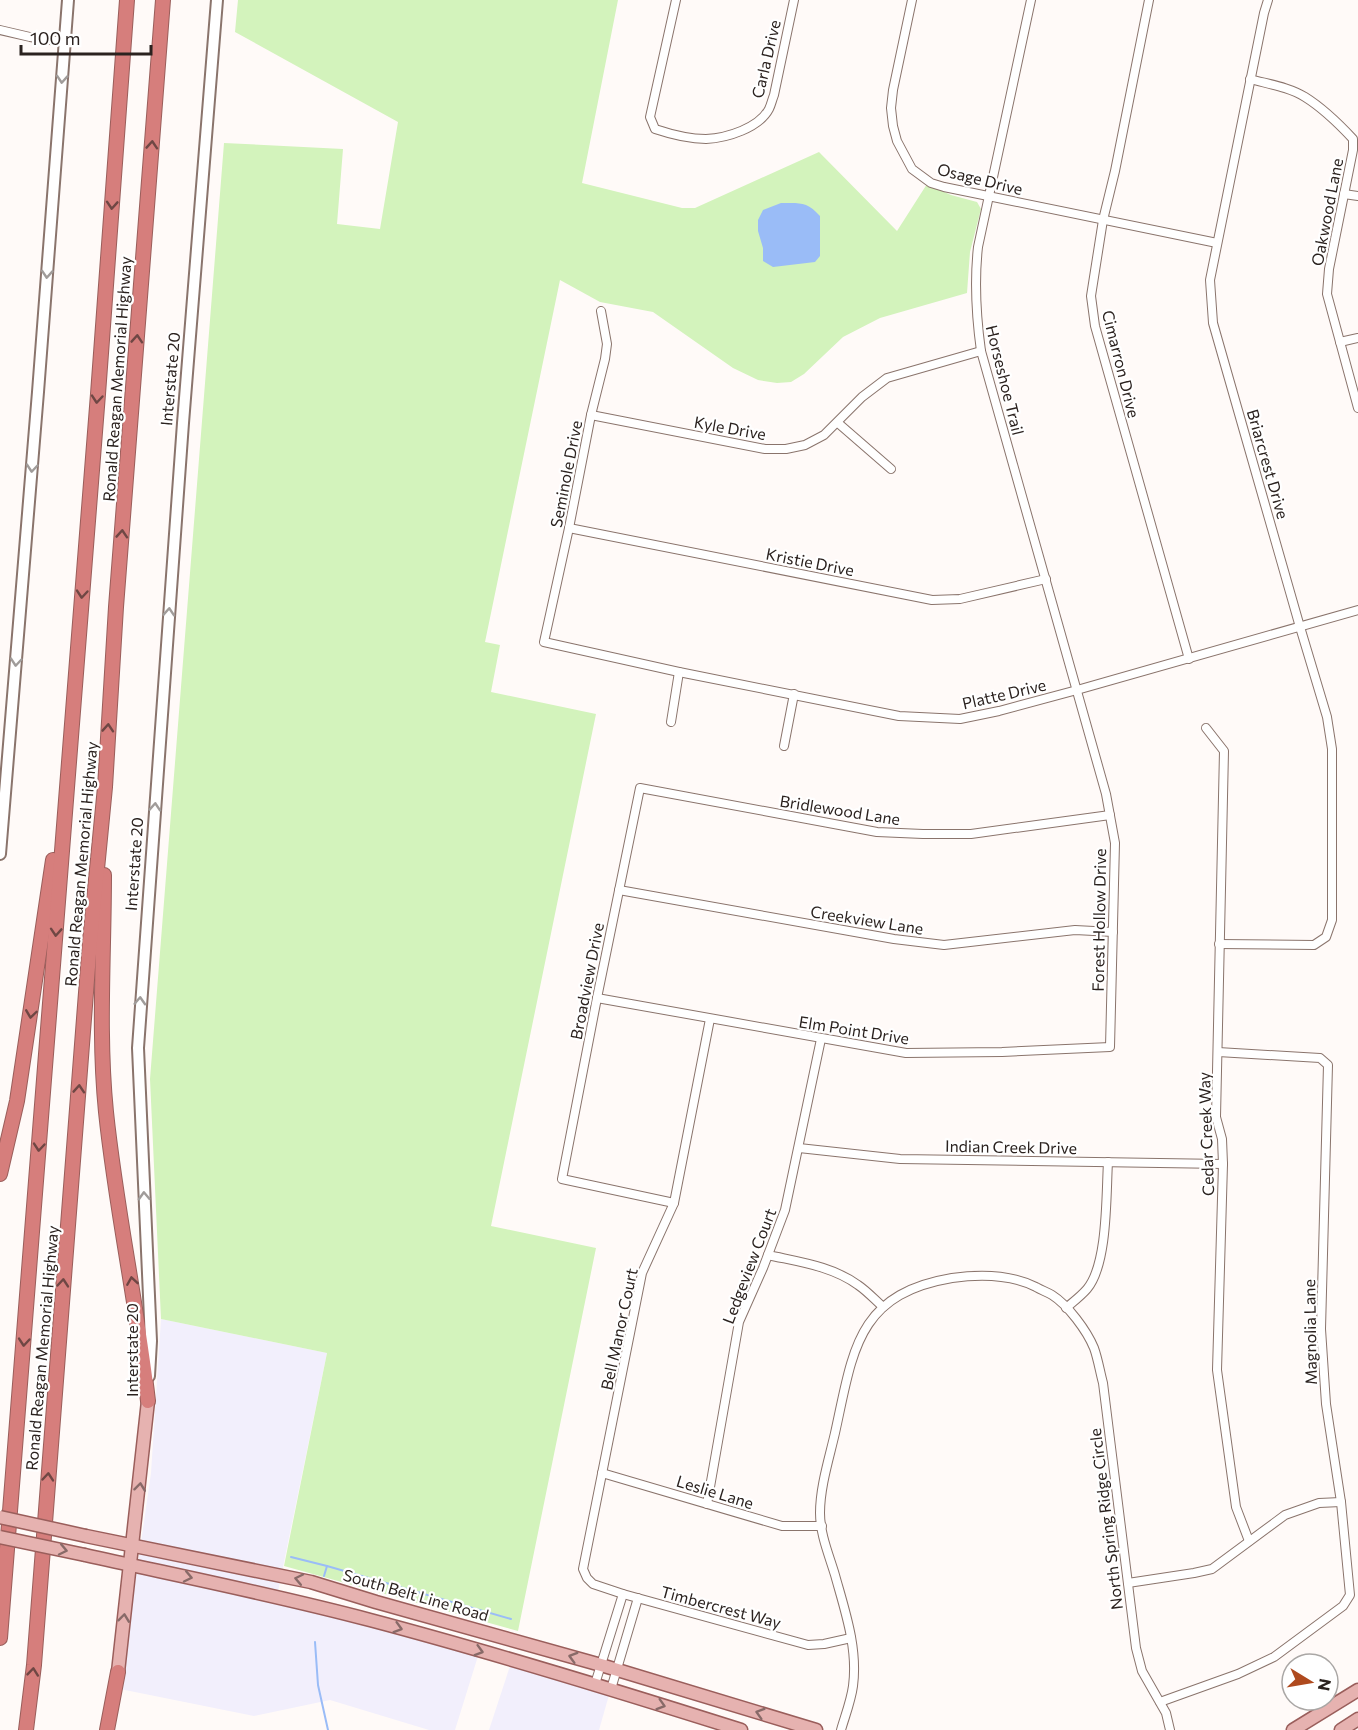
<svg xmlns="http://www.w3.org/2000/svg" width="1358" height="1730" font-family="Commissioner,sans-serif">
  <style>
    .commercial { fill: #f2effc }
    .green { fill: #d3f3bc }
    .water { fill: #9abcf7 }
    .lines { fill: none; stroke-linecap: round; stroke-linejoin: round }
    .stream { stroke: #9abcf7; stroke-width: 2 }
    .minor-casing { stroke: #8a746c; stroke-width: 10 }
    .secondary-casing { stroke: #8a746c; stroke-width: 14 }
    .primary-casing { stroke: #9a5e5b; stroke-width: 15 }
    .motorway-casing { stroke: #9a5e5b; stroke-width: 16 }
    .minor { stroke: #fff; stroke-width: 8 }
    .secondary { stroke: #fff; stroke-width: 10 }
    .primary { stroke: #e6b2b0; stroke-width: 12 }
    .motorway { stroke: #d67e7c; stroke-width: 14 }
    .primary-bridge-casing { stroke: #9a5e5b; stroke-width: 15; stroke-linecap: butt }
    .primary-bridge { stroke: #e6b2b0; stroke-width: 12 }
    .oneway { stroke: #a09c9a }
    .oneway2 { stroke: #6f4744 }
    .oneway3 { stroke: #886a68 }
    .labels { text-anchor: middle; stroke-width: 4.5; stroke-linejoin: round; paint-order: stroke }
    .street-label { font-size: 16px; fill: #2b221f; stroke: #fff }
  </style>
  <rect width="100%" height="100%" fill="#fffaf8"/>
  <g class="commercial">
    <polygon points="161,1319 327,1353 276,1601 478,1656 455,1730 429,1730 330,1700 254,1716 120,1689 151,1473"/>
    <polygon points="510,1666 609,1695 599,1730 489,1730"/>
  </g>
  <polygon class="green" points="238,0 618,0 582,183 682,208 695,208 819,152 897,231 927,184 951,195 977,202 981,209 970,252 967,293 880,318 843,337 804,374 791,382 777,383 758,380 733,368 653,312 600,302 560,280 485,642 500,645 491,692 596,714 491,1226 596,1248 518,1631 284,1566 327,1353 161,1319 150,1079 224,143 343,149 337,224 380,229 398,122 235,32"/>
  <path class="water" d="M781 203C799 203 807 201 820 216V256L815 262 773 267 763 261V248L758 231V220L763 210Z"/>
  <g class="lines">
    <g class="stream">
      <polyline points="291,1557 327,1566 324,1576"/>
      <polyline points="327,1566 511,1619"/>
      <polyline points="315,1642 318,1685 328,1730"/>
    </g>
    <defs>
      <g id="minor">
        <path d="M676 0 650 117 655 129C670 134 690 139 706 139 727 138 759 128 769 109 771 105 772 100 774 95L794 0"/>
        <polyline points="912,0 893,90 891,108 893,126 897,141 912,169 931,183 944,187 1217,243"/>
        <polyline points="1149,0 1115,171 1103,220 1091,296 1095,326 1189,659"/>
        <polyline points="0,30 30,37 64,42"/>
        <path d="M1250 79C1268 84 1289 87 1305 97 1321 107 1340 125 1353 139V150L1329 269 1327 294 1358 408"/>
        <polyline points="1344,194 1358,196"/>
        <polyline points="601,311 607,344 605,359 591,415 569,528 544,642 679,672 899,716 960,719 999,711 1077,690 1358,610"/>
        <polyline points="1340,342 1358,338"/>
        <polyline points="591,415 765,449 786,449 805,445 824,435 862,397 887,378 981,351"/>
        <polyline points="838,423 891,469"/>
        <polyline points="569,528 932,600 960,599 1046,579"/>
        <polyline points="671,722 679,672"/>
        <polyline points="1206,728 1224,751 1216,1117 1222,1139 1223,1164 1217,1370 1236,1507 1249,1541"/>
        <polyline points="784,746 794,694"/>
        <polyline points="619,890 894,939 944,945 1075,930 1113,932"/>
        <polyline points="1219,944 1314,945 1326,937 1332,920 1332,749 1327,717 1300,627 1213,323 1210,280 1264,13 1268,0"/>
        <path d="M597 998 906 1053 1002 1052 1110 1047 1115 843 1106 794 981 351C976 315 974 283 978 247L1031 0"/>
        <polyline points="710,1019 674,1203 642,1273 583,1569 587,1578 593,1584 623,1594 808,1645 824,1644 851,1638"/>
        <polyline points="799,1148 900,1159 1223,1164"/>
        <polyline points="674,1203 562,1179 597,998 640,788 877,832 923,834 971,834 1110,815"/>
        <path d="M768 1255C799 1262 832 1266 858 1285 867 1291 875 1300 883 1307"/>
        <path d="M1066 1308C1073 1302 1081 1296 1087 1289 1108 1264 1106 1195 1108 1162"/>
        <polyline points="602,1473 782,1526 822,1526"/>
        <polyline points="707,1504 739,1322 763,1268 785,1210 821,1039"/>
        <polyline points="1128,1583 1194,1573 1212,1569 1285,1515 1319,1503 1341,1502"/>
        <polyline points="595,1684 623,1594"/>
        <polyline points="611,1689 638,1598"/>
        <polyline points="1160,1702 1238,1674 1274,1657 1343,1606 1350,1595 1341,1502 1326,1404 1321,1329 1328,1065 1320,1058 1218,1052"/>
        <path d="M841 1730C845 1716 851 1701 853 1686 858 1648 845 1611 835 1575 829 1555 820 1534 820 1513 820 1487 829 1459 835 1433 853 1352 856 1294 952 1278 980 1274 1010 1274 1036 1287 1041 1290 1047 1292 1052 1295 1068 1305 1087 1331 1094 1348 1098 1359 1100 1372 1103 1383L1136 1648 1142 1671 1166 1713 1170 1730"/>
      </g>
      <g id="secondary">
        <polyline points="0,854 38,392 68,0"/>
        <polyline points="149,1376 151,1341 138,1048 183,423 217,0"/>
      </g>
      <g id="primary">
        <polyline points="86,1536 311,1582 376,1602 601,1665 816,1730"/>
        <path d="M85 1555C180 1576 276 1595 370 1620 495 1653 618 1691 741 1730"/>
        <polyline points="118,1672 148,1401"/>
        <polyline points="1293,1730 1358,1690"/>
        <polyline points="1341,1730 1358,1719"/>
      </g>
      <g id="motorway">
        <path d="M104 875C104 954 98 1033 106 1112 116 1209 137 1304 148 1401"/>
        <polyline points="0,1174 17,1101 53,860"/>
        <polyline points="0,1638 98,394 127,0"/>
        <polyline points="26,1730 34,1665 90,941 105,787 116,607 163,0"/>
        <polyline points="107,1730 118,1672"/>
      </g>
    </defs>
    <use href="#minor" class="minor-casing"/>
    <use href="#secondary" class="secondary-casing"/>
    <use href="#primary" class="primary-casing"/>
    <use href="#motorway" class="motorway-casing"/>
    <use href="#minor" class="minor"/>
    <use href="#secondary" class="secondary"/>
    <use href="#primary" class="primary"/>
    <use href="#motorway" class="motorway"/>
    <defs>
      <g id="primary-bridge">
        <polyline points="0,1517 86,1536"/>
        <polyline points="0,1537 85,1555"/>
      </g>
    </defs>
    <use href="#primary-bridge" class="primary-bridge-casing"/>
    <use href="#primary-bridge" class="primary-bridge"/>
  </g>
  <defs><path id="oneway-chevron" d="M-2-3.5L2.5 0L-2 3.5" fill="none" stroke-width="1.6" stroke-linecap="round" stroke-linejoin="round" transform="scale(1.5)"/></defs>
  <g class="oneway">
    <use href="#oneway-chevron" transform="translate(62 79) rotate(94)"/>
    <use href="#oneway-chevron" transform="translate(47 274) rotate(94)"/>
    <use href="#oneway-chevron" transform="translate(32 468) rotate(95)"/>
    <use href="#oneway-chevron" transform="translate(169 612) rotate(-86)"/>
    <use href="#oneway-chevron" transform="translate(16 662) rotate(95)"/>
    <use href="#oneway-chevron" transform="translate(155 807) rotate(-86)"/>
    <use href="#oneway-chevron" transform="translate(140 1001) rotate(-87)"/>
    <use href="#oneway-chevron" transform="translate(144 1196) rotate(-92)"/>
  </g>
  <g class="oneway2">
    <use href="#oneway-chevron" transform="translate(152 145) rotate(-86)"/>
    <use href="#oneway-chevron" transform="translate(112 205) rotate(94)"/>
    <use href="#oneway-chevron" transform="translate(137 339) rotate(-86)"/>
    <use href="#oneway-chevron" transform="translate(97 399) rotate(95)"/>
    <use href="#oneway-chevron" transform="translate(122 534) rotate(-86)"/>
    <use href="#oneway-chevron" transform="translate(82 594) rotate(95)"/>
    <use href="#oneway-chevron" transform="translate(108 728) rotate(-86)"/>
    <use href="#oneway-chevron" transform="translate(56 932) rotate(94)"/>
    <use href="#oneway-chevron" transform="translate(31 1014) rotate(98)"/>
    <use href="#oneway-chevron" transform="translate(79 1089) rotate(-86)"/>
    <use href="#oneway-chevron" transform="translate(39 1147) rotate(95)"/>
    <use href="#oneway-chevron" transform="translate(132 1281) rotate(-99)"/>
    <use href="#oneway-chevron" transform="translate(63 1283) rotate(-85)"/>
    <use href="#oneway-chevron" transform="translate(24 1342) rotate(95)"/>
    <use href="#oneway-chevron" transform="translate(48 1477) rotate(-85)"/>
    <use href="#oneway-chevron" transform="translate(33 1672) rotate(-84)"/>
  </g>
  <g class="oneway3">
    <use href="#oneway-chevron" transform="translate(140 1487) rotate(-83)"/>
    <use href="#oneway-chevron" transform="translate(63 1550) rotate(12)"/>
    <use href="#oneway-chevron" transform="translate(188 1577) rotate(12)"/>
    <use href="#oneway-chevron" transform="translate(299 1579) rotate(-168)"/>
    <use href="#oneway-chevron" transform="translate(124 1618) rotate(-83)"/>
    <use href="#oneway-chevron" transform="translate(398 1628) rotate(16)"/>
    <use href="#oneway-chevron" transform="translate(479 1651) rotate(16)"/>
    <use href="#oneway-chevron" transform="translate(573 1657) rotate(-164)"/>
    <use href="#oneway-chevron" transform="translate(661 1705) rotate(17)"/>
    <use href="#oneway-chevron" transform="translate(760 1713) rotate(-163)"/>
  </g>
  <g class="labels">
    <g class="street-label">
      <text transform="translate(766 59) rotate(-77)" y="6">Carla Drive</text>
      <text transform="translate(980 179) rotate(14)" y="6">Osage Drive</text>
      <text transform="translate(1327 212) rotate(-79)" y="6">Oakwood Lane</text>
      <text transform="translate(1121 364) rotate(76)" y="6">Cimarron Drive</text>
      <text transform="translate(117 379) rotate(-86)" y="6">Ronald Reagan Memorial Highway</text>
      <text transform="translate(170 379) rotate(-85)" y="6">Interstate 20</text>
      <text transform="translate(1005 380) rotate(76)" y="6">Horseshoe Trail</text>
      <text transform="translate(730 428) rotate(10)" y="6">Kyle Drive</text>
      <text transform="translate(1268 464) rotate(74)" y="6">Briarcrest Drive</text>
      <text transform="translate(566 474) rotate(-79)" y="6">Seminole Drive</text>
      <text transform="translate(810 562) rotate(11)" y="6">Kristie Drive</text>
      <text transform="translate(1004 694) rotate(-13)" y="6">Platte Drive</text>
      <text transform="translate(840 810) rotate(9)" y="6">Bridlewood Lane</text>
      <text transform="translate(81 864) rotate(-85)" y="6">Ronald Reagan Memorial Highway</text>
      <text transform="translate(134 864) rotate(-86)" y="6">Interstate 20</text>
      <text transform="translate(867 920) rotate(9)" y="6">Creekview Lane</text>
      <text transform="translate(1099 920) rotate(-89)" y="6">Forest Hollow Drive</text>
      <text transform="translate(587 981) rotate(-79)" y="6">Broadview Drive</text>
      <text transform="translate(854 1030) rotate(9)" y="6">Elm Point Drive</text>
      <text transform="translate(1206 1134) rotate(-92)" y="6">Cedar Creek Way</text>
      <text transform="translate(1011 1147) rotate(1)" y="6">Indian Creek Drive</text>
      <text transform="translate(749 1266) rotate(-69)" y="6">Ledgeview Court</text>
      <text transform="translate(619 1329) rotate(-78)" y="6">Bell Manor Court</text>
      <text transform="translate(1310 1332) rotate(-91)" y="6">Magnolia Lane</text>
      <text transform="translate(42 1348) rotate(-85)" y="6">Ronald Reagan Memorial Highway</text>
      <text transform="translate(132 1350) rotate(-90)" y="6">Interstate 20</text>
      <text transform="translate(715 1492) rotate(17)" y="6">Leslie Lane</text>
      <text transform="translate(1106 1519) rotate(-97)" y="6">North Spring Ridge Circle</text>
      <text transform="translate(416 1595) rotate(16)" y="6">South Belt Line Road</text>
      <text transform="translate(721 1607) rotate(15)" y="6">Timbercrest Way</text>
    </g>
  </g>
  <g transform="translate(1310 1682) rotate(101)"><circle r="28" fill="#ffffff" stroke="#aaa7a5" stroke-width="1.5"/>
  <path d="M0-4.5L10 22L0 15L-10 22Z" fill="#af4a1e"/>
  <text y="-9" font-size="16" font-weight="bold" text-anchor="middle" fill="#2b221f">N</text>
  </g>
  <path d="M21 45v9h130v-9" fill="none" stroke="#2b221f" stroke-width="3"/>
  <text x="30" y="45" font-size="18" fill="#2b221f" stroke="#ffffff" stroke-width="4.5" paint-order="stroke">100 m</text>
</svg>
